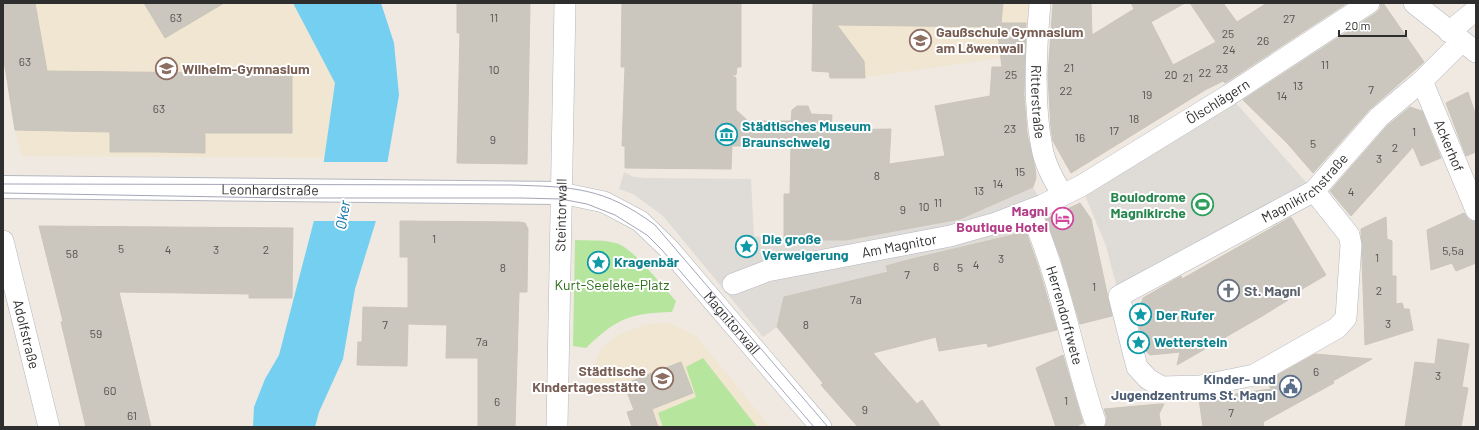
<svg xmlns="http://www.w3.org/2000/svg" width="1479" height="430" font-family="Barlow,sans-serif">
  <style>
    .education { fill: #f0e6d1 }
    .green { fill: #b6e59e }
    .plaza { fill: #dfdcd8 }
    .water { fill: #75cff0 }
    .pier { fill: #efe9e1 }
    .building { fill: #cbc7bf; stroke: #cbc5ba }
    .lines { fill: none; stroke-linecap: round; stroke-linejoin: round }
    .street-casing { stroke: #b4b7c1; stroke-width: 22 }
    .secondary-casing { stroke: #b4b7c1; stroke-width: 24 }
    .street { stroke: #fff; stroke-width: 21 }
    .secondary { stroke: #fff; stroke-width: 22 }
    .tram { stroke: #a3a6b8; stroke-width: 1 }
    .labels { text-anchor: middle; stroke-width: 4; stroke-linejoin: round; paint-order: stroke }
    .number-label { font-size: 12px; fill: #555452 }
    .education-label { font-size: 14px; font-weight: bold; fill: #785e54; stroke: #fff; text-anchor: start }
    .street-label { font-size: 14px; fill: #2e2e2e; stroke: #fff }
    .culture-label { font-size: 14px; font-weight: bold; fill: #0d838f; stroke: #fff; text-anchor: start }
    .leisure-label { font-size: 14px; font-weight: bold; fill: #27864d; stroke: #fff; text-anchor: end }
    .hotel-label { font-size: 14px; font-weight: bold; fill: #b23c85; stroke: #fff; text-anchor: end }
    .park-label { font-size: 14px; fill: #2c6e1b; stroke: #fff }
    .worship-label { font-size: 14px; font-weight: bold; fill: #5b616d; stroke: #fff; text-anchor: start }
    .service-label { font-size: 14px; font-weight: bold; fill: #4e5e75; stroke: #fff; text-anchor: end }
    .water-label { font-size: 15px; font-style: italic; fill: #0d6fa3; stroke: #fff }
  </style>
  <rect width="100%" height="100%" fill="#efe9e1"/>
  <g class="education">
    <polygon points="3,3 293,3 335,83 324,158 22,156 15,130 3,54"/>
    <polygon points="813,3 1032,3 1030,56 1001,58 860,78 830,78 829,72 812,71"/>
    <polygon points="670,323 696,336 770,427 632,427 627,412 634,410 628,395 592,394 593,365 602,348 618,335 646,324"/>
  </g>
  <g class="green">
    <path d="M575 240C589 241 605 239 619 244 635 251 663 287 676 301L672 312C629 313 616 319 586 348L573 346Z"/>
    <polygon points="703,358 756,426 663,427 658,413 696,397 686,367"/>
  </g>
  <g class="plaza">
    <polygon points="1229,95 1314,191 1119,296 1106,246 1081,186"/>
    <polygon points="624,172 634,177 646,178 751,179 754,236 784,240 846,240 935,224 975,213 1033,187 1050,217 1039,222 1038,234 1015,239 1013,235 920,256 886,266 888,272 784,297 777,327 763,337 663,216 633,194 619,189"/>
  </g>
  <polygon class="water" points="293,3 381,3 394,43 399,95 379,211 355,289 343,359 319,412 315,427 253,427 254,407 265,379 279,355 317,209 335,83"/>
  <polygon class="pier" points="321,162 390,162 378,221 312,221"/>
  <g class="building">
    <polygon points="3,3 35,3 47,71 292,74 292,133 205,133 205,153 157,152 110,152 110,132 15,130 3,54"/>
    <polygon points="144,3 224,3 165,38"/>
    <polygon points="457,3 530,3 527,164 457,163 460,33 457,33"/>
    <polygon points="622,3 741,3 741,67 737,67 736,75 731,75 736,78 736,110 748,121 791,121 792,110 797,106 808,106 811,114 832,115 831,130 891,129 889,164 945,156 935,106 990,96 992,67 1002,67 997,27 837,25 864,61 865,78 830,78 829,72 812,71 813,3 1003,3 1001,23 1026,23 1024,95 1027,133 1035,168 1036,178 1033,187 960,219 846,240 784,240 784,194 790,194 791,146 732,146 731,169 625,168 625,146 622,146 625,67 621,67"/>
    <polygon points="1053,3 1091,3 1092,35 1134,9 1131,3 1185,3 1151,22 1173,65 1216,42 1190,3 1223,3 1237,22 1267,3 1347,3 1225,83 1223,81 1205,90 1071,173 1053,141 1051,129 1048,76"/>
    <polygon points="1381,3 1383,3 1424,62 1370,109 1313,173 1287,143 1243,100 1376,13 1380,9"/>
    <polygon points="1468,92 1476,116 1476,152 1466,156 1446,103"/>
    <polygon points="1410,107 1422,111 1441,158 1421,166 1413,147 1351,216 1330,191 1387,126"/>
    <polygon points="1080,203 1091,219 1112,316 1080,324 1061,259 1046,219"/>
    <polygon points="1464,213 1469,220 1476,222 1476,263 1456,271 1452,263 1431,270 1427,230"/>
    <polygon points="1291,217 1326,275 1287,298 1288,300 1264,315 1177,365 1180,352 1150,355 1145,350 1137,317 1143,298 1181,276 1182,279"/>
    <polygon points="1386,217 1387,239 1392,241 1392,276 1396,276 1396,304 1402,303 1404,309 1409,309 1413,330 1365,345 1361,229"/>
    <polygon points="400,221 519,222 525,223 528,229 527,292 519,292 515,427 478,427 478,358 446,358 447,325 408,324 407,366 357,365 358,342 362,342 363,307 408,308 408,257 400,257"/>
    <polygon points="39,226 293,228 292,298 249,298 249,294 119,292 151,427 86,427 61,322 63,321"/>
    <polygon points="1026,232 1038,266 1057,330 988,347 987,343 939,351 936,337 873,353 917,404 922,400 941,427 858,427 821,385 823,383 777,327 784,297 888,272 886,266 915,258"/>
    <polygon points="1438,339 1469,344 1462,387 1468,388 1461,427 1405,427 1415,362 1435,364"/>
    <polygon points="1315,354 1372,359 1333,381 1334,383 1263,422 1264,427 1203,427 1199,399 1271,389 1267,381"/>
    <polygon points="1063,355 1083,423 1075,427 1056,427 1036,368"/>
    <polygon points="681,362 693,393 652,409 658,427 632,427 627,412 634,410 624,384"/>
    <polygon points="1159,404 1164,404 1159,414 1161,427 1105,427 1107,418 1104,409"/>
  </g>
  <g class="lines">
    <defs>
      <g id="street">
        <path id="s1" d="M1040 3C1036 49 1033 103 1042 148 1045 165 1054 181 1063 195"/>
        <polyline points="1414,3 1476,52"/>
        <polyline points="1449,32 1476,10"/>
        <path id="s2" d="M1422 81 1476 210"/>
        <path id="s3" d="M1314 191 1349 235 1351 245 1346 318 1337 328 1254 375 1200 386 1162 387 1148 379 1137 367 1119 296 1314 191 1379 117 1422 81 1461 42"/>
        <path id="s4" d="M561 193 604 202 640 221 668 248 821 427"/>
        <path id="s5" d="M1030 211C1060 278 1072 352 1095 421"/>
        <path id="s6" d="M3 241 49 427"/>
        <path id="s7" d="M733 284 767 271 950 236 996 223 1043 205 1081 186 1229 95 1369 3"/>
        <path id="s8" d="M557 427 565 3"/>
      </g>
      <g id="secondary">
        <path id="s9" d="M3 187 561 193"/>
      </g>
    </defs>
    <use href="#street" class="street-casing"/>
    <use href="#secondary" class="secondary-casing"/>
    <use href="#street" class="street"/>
    <use href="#secondary" class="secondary"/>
    <g class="tram">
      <path d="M3 184 512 185C573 187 604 187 655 225L828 427"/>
      <polyline points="3,193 282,198 521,198 561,199 587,204 615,215 647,235 662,250 814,427"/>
    </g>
  </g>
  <defs>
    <symbol id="school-ring" viewBox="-11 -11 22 22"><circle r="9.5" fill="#fff" stroke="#8d6e63" stroke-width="1.5"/><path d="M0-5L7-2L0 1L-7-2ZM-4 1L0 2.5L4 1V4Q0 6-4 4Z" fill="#8d6e63"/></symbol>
    <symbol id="museum-ring" viewBox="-11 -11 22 22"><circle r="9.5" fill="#fff" stroke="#0f9aa8" stroke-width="1.5"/><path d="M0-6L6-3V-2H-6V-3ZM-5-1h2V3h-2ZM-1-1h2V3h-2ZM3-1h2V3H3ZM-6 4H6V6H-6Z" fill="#0f9aa8"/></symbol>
    <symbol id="stadium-ring" viewBox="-11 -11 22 22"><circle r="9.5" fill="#fff" stroke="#2e9e5b" stroke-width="1.5"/><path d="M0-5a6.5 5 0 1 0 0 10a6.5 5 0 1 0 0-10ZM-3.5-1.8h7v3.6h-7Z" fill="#2e9e5b"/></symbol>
    <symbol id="hotel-ring" viewBox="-11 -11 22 22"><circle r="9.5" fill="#fff" stroke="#d1479c" stroke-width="1.5"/><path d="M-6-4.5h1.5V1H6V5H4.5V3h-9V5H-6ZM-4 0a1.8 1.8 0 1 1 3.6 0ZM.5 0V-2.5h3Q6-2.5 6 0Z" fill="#d1479c"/></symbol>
    <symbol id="sight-ring" viewBox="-11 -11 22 22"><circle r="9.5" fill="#fff" stroke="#0f9aa8" stroke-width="1.5"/><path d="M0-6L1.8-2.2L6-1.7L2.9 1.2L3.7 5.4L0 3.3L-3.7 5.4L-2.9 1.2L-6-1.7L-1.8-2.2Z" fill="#0f9aa8"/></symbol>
    <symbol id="church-ring" viewBox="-11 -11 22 22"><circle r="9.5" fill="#fff" stroke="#6b7280" stroke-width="1.5"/><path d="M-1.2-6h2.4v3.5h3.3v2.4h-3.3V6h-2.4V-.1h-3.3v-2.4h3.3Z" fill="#6b7280"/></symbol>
    <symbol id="civic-ring" viewBox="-11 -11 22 22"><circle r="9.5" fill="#fff" stroke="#5c6f8a" stroke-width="1.5"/><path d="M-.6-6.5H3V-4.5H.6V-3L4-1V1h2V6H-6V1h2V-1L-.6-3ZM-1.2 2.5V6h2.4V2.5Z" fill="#5c6f8a"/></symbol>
  </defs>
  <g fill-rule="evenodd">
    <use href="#school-ring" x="908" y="28" width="25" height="25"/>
    <use href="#school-ring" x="154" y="56" width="25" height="25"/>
    <use href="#museum-ring" x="714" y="122" width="25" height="25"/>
    <use href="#stadium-ring" x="1190" y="192" width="25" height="25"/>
    <use href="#hotel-ring" x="1050" y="206" width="25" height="25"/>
    <use href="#sight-ring" x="734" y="234" width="25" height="25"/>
    <use href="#sight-ring" x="586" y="250" width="25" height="25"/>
    <use href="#church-ring" x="1216" y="278" width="25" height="25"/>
    <use href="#sight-ring" x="1128" y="302" width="25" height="25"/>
    <use href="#sight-ring" x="1126" y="330" width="25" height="25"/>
    <use href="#school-ring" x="650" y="366" width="25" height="25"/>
    <use href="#civic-ring" x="1278" y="374" width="25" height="25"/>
  </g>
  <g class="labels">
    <g class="number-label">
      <text x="176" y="22">63</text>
      <text x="494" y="22">11</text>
      <text x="1289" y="23">27</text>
      <text x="1228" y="38">25</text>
      <text x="1263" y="45">26</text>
      <text x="1229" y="54">24</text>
      <text x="25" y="66">63</text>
      <text x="1325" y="69">11</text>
      <text x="1069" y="72">21</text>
      <text x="1222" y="73">23</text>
      <text x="494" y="74">10</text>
      <text x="1205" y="77">22</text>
      <text x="1011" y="79">25</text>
      <text x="1171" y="79">20</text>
      <text x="1188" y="82">21</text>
      <text x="1298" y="90">13</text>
      <text x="1371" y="94">7</text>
      <text x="1066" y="95">22</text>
      <text x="1147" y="99">19</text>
      <text x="1282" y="100">14</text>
      <text x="159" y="113">63</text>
      <text x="1134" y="123">18</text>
      <text x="1010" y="133">23</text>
      <text x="1114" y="135">17</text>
      <text x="1414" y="136">1</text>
      <text x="1080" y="142">16</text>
      <text x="493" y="144">9</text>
      <text x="1313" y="148">5</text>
      <text x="1395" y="152">2</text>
      <text x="1379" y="163">3</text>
      <text x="1020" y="176">15</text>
      <text x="877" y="180">8</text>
      <text x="998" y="188">14</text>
      <text x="979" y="195">13</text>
      <text x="1351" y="196">4</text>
      <text x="938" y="207">11</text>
      <text x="924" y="211">10</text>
      <text x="903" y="214">9</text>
      <text x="434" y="243">1</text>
      <text x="121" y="253">5</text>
      <text x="168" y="254">4</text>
      <text x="216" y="254">3</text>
      <text x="266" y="254">2</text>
      <text x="1453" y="255">5,5a</text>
      <text x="72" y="258">58</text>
      <text x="1377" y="262">1</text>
      <text x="1001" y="263">3</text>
      <text x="976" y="269">4</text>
      <text x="936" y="271">6</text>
      <text x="503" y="272">8</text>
      <text x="960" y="272">5</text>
      <text x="907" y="279">7</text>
      <text x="1094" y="291">1</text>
      <text x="1379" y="295">2</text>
      <text x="856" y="304">7a</text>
      <text x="1388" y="328">3</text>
      <text x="385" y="329">7</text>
      <text x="806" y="329">8</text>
      <text x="96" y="338">59</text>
      <text x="482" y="346">7a</text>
      <text x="1316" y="376">6</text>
      <text x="1438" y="380">3</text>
      <text x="110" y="395">60</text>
      <text x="1066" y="405">1</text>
      <text x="497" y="406">6</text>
      <text x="865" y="414">9</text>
      <text x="1231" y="417">7</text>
      <text x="132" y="420">61</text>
    </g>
    <g class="education-label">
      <text x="936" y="37">Gaußschule Gymnasium<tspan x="936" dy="16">am Löwenwall</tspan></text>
      <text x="182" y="74">Wilhelm-Gymnasium</text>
      <text x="646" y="376" text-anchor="end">Städtische<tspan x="646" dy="16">Kindertagesstätte</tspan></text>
    </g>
    <g class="street-label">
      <text dy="5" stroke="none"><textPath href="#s7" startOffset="524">Ölschlägern</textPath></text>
      <text dy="5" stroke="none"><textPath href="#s1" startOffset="99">Ritterstraße</textPath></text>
      <text dy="5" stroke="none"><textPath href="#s2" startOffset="70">Ackerhof</textPath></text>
      <text dy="5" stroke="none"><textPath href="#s3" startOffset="663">Magnikirchstraße</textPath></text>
      <text dy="5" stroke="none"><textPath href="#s9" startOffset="267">Leonhardstraße</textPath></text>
      <text dy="5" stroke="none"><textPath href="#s8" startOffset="212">Steintorwall</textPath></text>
      <text dy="5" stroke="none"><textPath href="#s7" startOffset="171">Am Magnitor</textPath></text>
      <text dy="5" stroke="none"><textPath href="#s5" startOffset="110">Herrendorftwete</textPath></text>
      <text dy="5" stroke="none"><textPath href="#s4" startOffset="222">Magnitorwall</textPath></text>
      <text dy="5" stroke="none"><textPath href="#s6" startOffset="96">Adolfstraße</textPath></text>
    </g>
    <g class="culture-label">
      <text x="742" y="131">Städtisches Museum<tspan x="742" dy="16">Braunschweig</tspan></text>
      <text x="762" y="244">Die große<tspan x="762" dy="16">Verweigerung</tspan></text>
      <text x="614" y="267">Kragenbär</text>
      <text x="1156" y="320">Der Rufer</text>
      <text x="1154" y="347">Wetterstein</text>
    </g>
    <g class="leisure-label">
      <text x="1186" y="202">Boulodrome<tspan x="1186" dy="16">Magnikirche</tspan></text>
    </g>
    <g class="hotel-label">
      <text x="1048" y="216">Magni<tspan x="1048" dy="16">Boutique Hotel</tspan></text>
    </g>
    <g class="park-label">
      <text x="612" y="290">Kurt-Seeleke-Platz</text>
    </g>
    <g class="worship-label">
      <text x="1244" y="296">St. Magni</text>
    </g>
    <g class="service-label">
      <text x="1276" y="384">Kinder- und<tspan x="1276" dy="16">Jugendzentrums St. Magni</tspan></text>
    </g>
    <g class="water-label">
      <text transform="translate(343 215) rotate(-81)" y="5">Oker</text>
    </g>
  </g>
  <rect width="1479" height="430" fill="none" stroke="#2e2e2e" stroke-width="8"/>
  <path d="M1339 30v6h67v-6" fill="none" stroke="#2e2e2e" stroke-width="2"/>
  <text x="1345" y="30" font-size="12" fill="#2e2e2e" stroke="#ffffff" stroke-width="3" paint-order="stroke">20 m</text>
</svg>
